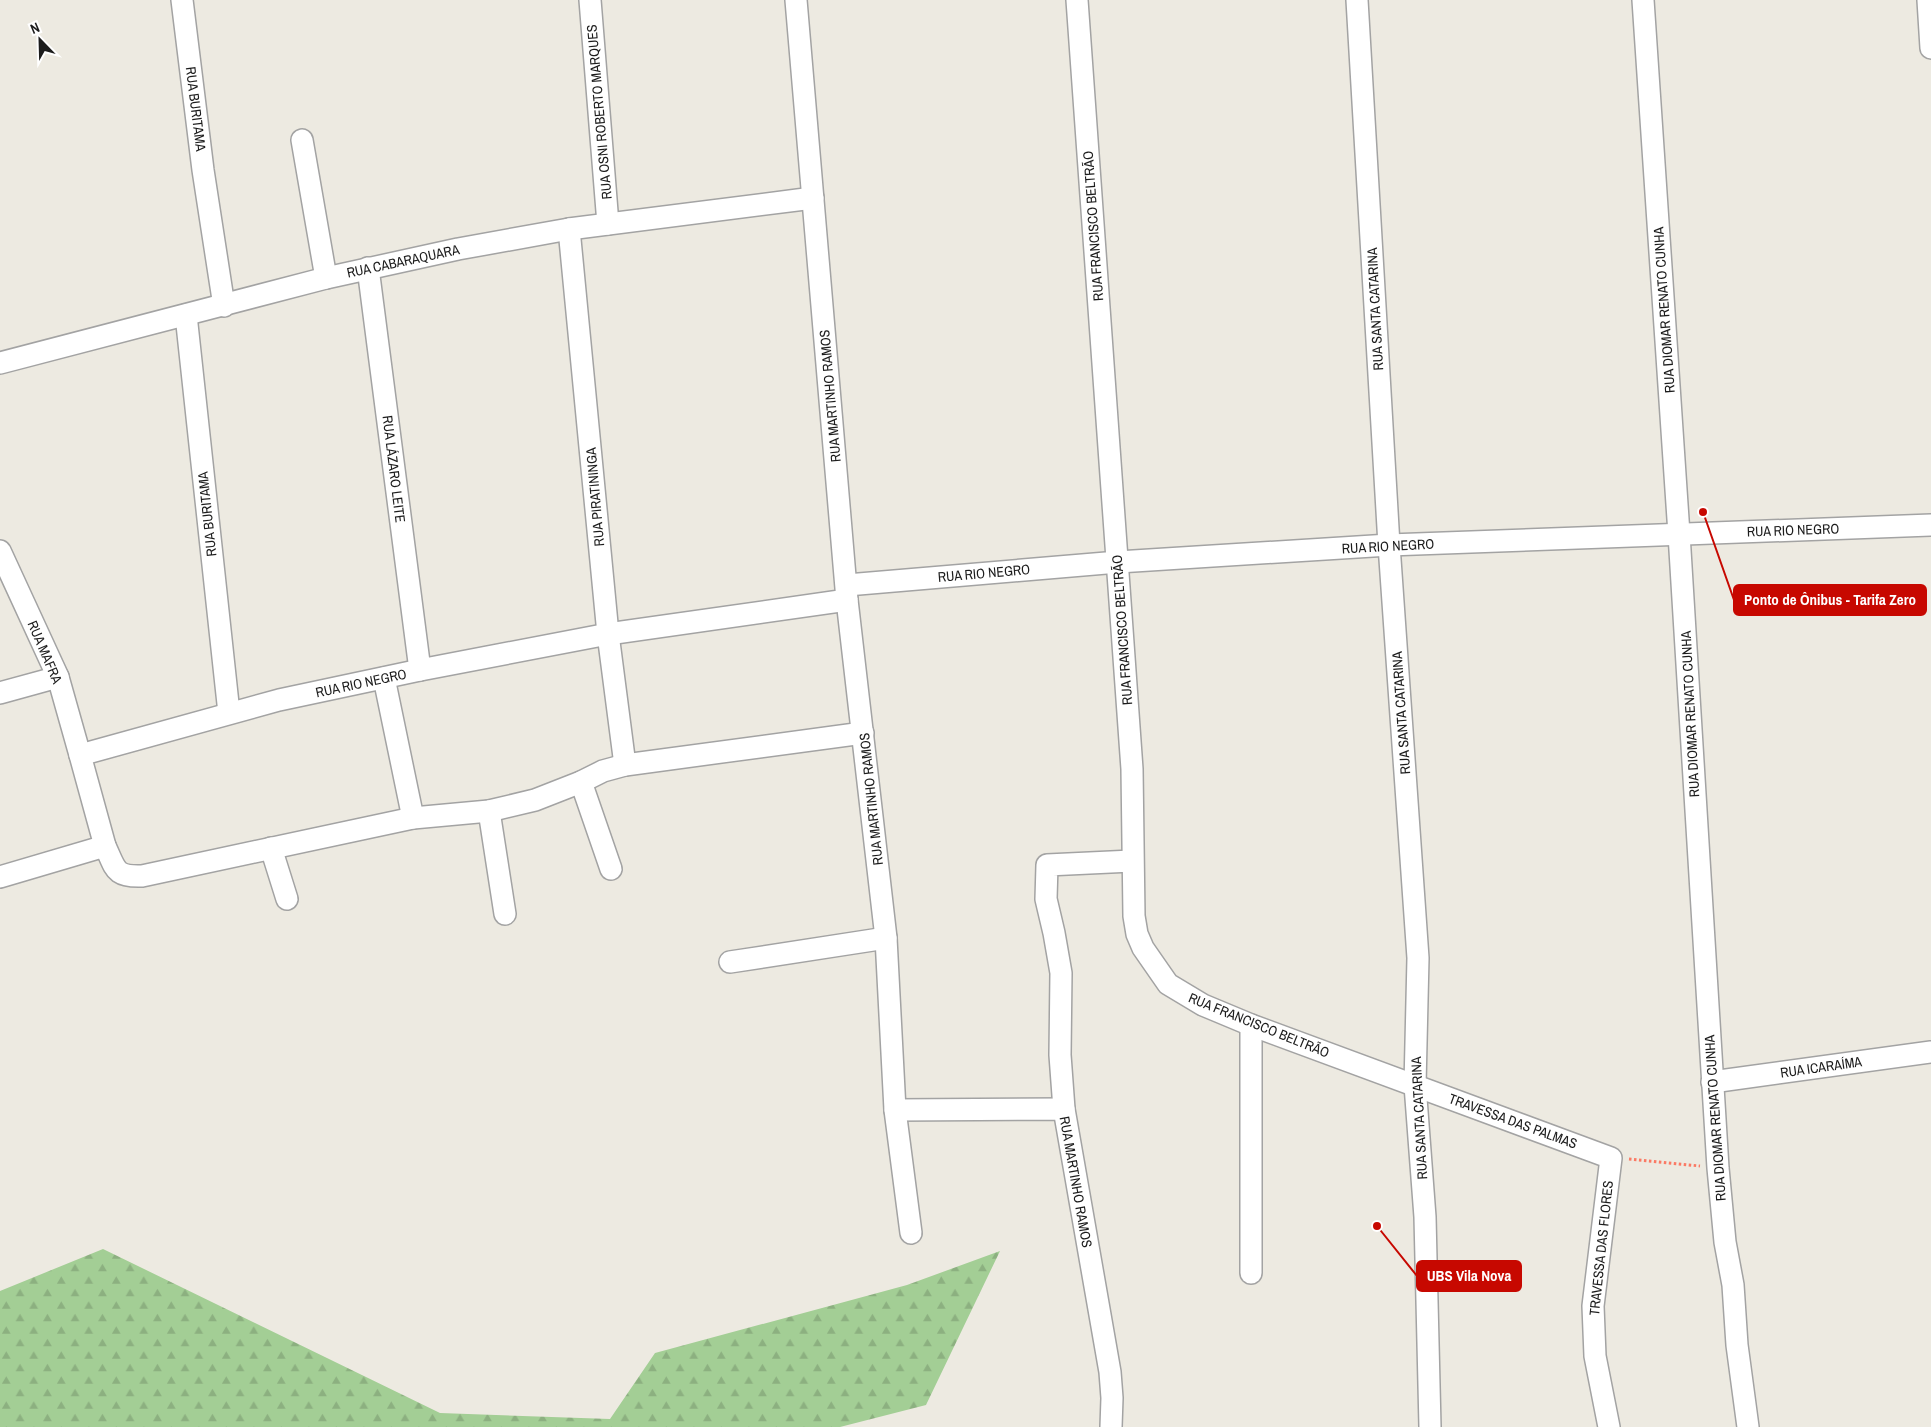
<svg xmlns="http://www.w3.org/2000/svg" width="1931" height="1427" font-family="'Archivo Narrow',sans-serif">
  <style>
    .forest { fill: url(#forest-firs) }
    .lines { fill: none; stroke-linecap: round; stroke-linejoin: round }
    .minor-casing { stroke: #a3a3a3; stroke-width: 24 }
    .path { stroke: #fb7a64; stroke-width: 3; stroke-dasharray: 2.5 2.5; stroke-linecap: butt }
    .minor { stroke: #fff; stroke-width: 21 }
    .labels { text-anchor: middle; stroke-width: 4.5; stroke-linejoin: round; paint-order: stroke }
    .street-label { font-size: 14px; fill: #1c1c1c; stroke: #fff }
    .leader { fill: none; stroke: #c70800; stroke-width: 2 }
    .callout-dot { fill: #c70800; stroke: #fff; stroke-width: 2 }
    .callout { fill: #c70800; stroke: #c70800; stroke-width: 2 }
    .callout-label { font-size: 15px; text-anchor: middle; font-weight: bold; fill: #fff }
  </style>
  <defs>
    <pattern id="forest-firs" width="22" height="20" patternUnits="userSpaceOnUse" patternTransform="scale(1.25)"><rect width="22" height="20" fill="#a3ce95"/><path d="M5 1l3.5 6h-7zM16 11l3.5 6h-7z" fill="#8cb080"/></pattern>
  </defs>
  <rect width="100%" height="100%" fill="#edeae1"/>
  <polygon class="forest" points="103,1249 440,1413 610,1419 655,1353 907,1285 1000,1251 926,1405 840,1427 0,1427 0,1291"/>
  <g class="lines">
    <defs>
      <g id="minor">
        <polyline points="182,0 203,170 224,306"/>
        <polyline points="590,0 608,224"/>
        <polyline points="796,0 847,600 886,938 895,1110 1064,1109 1110,1372 1112,1398 1111,1427"/>
        <polyline points="1077,0 1132,769 1134,916 1137,934 1143,948 1168,984 1203,1005 1251,1025 1611,1158 1593,1306 1595,1356 1609,1427"/>
        <polyline points="1357,0 1389,545 1418,958 1415,1085 1425,1217 1430,1427"/>
        <polyline points="1643,0 1679,534 1718,1168 1725,1242 1733,1285 1737,1345 1748,1427"/>
        <polyline points="1928,0 1931,48"/>
        <polyline points="302,140 326,278"/>
        <polyline points="569,229 608,634 625,765"/>
        <polyline points="368,268 420,670"/>
        <polyline points="186,315 229,713"/>
        <polyline points="0,363 326,278 458,249 569,229 813,198"/>
        <polyline points="0,551 58,677 80,755"/>
        <polyline points="847,585 1118,562 1389,545 1931,525"/>
        <polyline points="384,678 413,818"/>
        <polyline points="0,693 58,677"/>
        <polyline points="581,782 611,869"/>
        <polyline points="489,811 505,914"/>
        <path d="M105 846C116 869 114 877 142 876L413 818 489 811 535 800 581 782 603 771 625 765 863 733"/>
        <polyline points="271,848 287,899"/>
        <polyline points="0,877 105,846 80,755 279,700 420,670 608,634 847,600"/>
        <polyline points="730,962 886,938"/>
        <polyline points="1712,1082 1931,1052"/>
        <polyline points="1064,1109 1060,1055 1061,973 1054,933 1046,899 1047,865 1132,861"/>
        <polyline points="895,1110 911,1233"/>
        <polyline points="1251,1273 1251,1025"/>
      </g>
    </defs>
    <use href="#minor" class="minor-casing"/>
    <polyline class="path" points="1629,1159 1700,1166"/>
    <use href="#minor" class="minor"/>
  </g>
  <g class="labels">
    <g class="street-label">
      <text transform="translate(196 109) rotate(83)" y="5">RUA BURITAMA</text>
      <text transform="translate(599 112) rotate(-95)" y="5">RUA OSNI ROBERTO MARQUES</text>
      <text transform="translate(1093 226) rotate(-94)" y="5">RUA FRANCISCO BELTRÃO</text>
      <text transform="translate(403 261) rotate(-12)" y="5">RUA CABARAQUARA</text>
      <text transform="translate(1375 309) rotate(-93)" y="5">RUA SANTA CATARINA</text>
      <text transform="translate(1664 310) rotate(-94)" y="5">RUA DIOMAR RENATO CUNHA</text>
      <text transform="translate(830 396) rotate(-95)" y="5">RUA MARTINHO RAMOS</text>
      <text transform="translate(394 469) rotate(83)" y="5">RUA LÁZARO LEITE</text>
      <text transform="translate(595 497) rotate(-95)" y="5">RUA PIRATININGA</text>
      <text transform="translate(207 514) rotate(-96)" y="5">RUA BURITAMA</text>
      <text transform="translate(1793 530) rotate(-2)" y="5">RUA RIO NEGRO</text>
      <text transform="translate(1388 546) rotate(-3)" y="5">RUA RIO NEGRO</text>
      <text transform="translate(984 573) rotate(-5)" y="5">RUA RIO NEGRO</text>
      <text transform="translate(1122 630) rotate(-94)" y="5">RUA FRANCISCO BELTRÃO</text>
      <text transform="translate(45 652) rotate(67)" y="5">RUA MAFRA</text>
      <text transform="translate(361 683) rotate(-12)" y="5">RUA RIO NEGRO</text>
      <text transform="translate(1401 713) rotate(-94)" y="5">RUA SANTA CATARINA</text>
      <text transform="translate(1690 714) rotate(-93)" y="5">RUA DIOMAR RENATO CUNHA</text>
      <text transform="translate(871 799) rotate(-96)" y="5">RUA MARTINHO RAMOS</text>
      <text transform="translate(1259 1025) rotate(22)" y="5">RUA FRANCISCO BELTRÃO</text>
      <text transform="translate(1821 1067) rotate(-8)" y="5">RUA ICARAÍMA</text>
      <text transform="translate(1419 1118) rotate(-93)" y="5">RUA SANTA CATARINA</text>
      <text transform="translate(1715 1118) rotate(-94)" y="5">RUA DIOMAR RENATO CUNHA</text>
      <text transform="translate(1513 1121) rotate(20)" y="5">TRAVESSA DAS PALMAS</text>
      <text transform="translate(1076 1182) rotate(80)" y="5">RUA MARTINHO RAMOS</text>
      <text transform="translate(1601 1248) rotate(-84)" y="5">TRAVESSA DAS FLORES</text>
    </g>
  </g>
  <path class="leader" d="M1703 512L1734 600M1377 1226L1417 1276"/>
  <g class="callout-dot">
    <circle cx="1703" cy="512" r="5"/>
    <circle cx="1377" cy="1226" r="5"/>
  </g>
  <g class="callout">
    <rect x="1734" y="585" width="192" height="30" rx="5"/>
    <rect x="1417" y="1261" width="104" height="30" rx="5"/>
  </g>
  <g class="callout-label">
    <text x="1830" y="605">Ponto de Ônibus - Tarifa Zero</text>
    <text x="1469" y="1281">UBS Vila Nova</text>
  </g>
  <g transform="translate(40 40) rotate(337)" stroke="#ffffff" stroke-width="4" paint-order="stroke">
  <path d="M0-4L9 19L0 12L-9 19Z" fill="#1c1c1c"/>
  <text y="-8" font-size="14" font-weight="bold" text-anchor="middle" fill="#1c1c1c">N</text>
  </g>
</svg>
